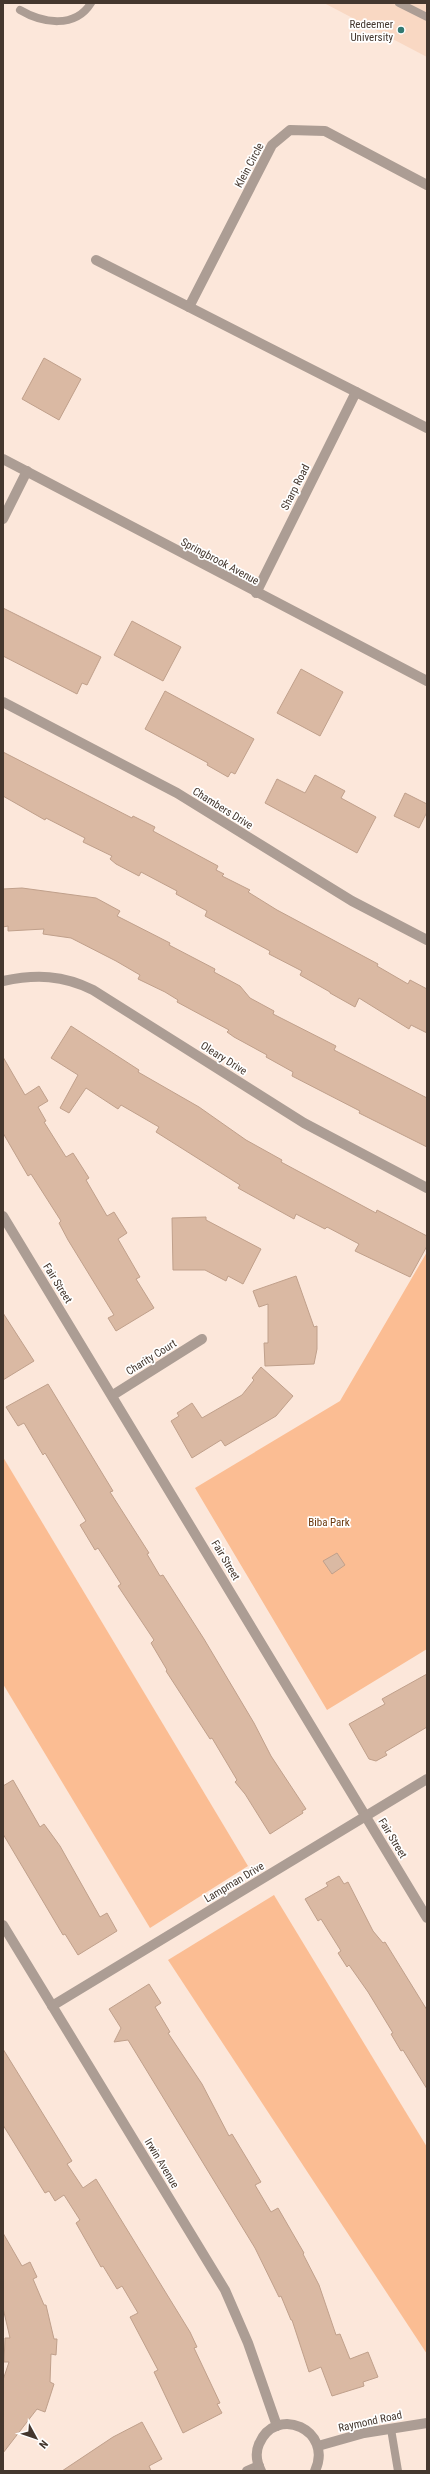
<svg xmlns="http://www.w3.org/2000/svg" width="430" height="2474" font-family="'Roboto Condensed',sans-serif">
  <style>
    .built { fill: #f9d8c3 }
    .green { fill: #fbbd93 }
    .building { fill: #dab9a3; stroke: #c0a08b }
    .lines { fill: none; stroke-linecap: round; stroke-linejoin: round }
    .service { stroke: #ac9d94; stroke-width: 8 }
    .minor { stroke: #ac9d94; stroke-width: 10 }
    .tertiary { stroke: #ac9d94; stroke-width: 10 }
    .poi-dot { fill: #327971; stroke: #fff; stroke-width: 1.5 }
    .labels { text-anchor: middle; stroke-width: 3.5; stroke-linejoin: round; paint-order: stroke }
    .poi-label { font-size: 11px; fill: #44372e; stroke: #fff; text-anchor: end }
    .street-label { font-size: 11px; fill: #44372e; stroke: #fff }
    .park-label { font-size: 11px; fill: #6a370b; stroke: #fff }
  </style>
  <rect width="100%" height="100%" fill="#fce7da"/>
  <polygon class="built" points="324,3 427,3 427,57"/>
  <g class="green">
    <polygon points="427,1252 427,1649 327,1710 195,1488 340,1401"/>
    <polygon points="3,1457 248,1866 150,1928 3,1684"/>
    <polygon points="274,1895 427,2147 427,2354 168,1960"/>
  </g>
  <g class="building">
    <polygon points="44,358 81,379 59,420 22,399"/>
    <polygon points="3,608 101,657 87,685 82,683 77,694 3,656"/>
    <polygon points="132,621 181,647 163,681 114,655"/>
    <polygon points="301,669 343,692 320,736 277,713"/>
    <polygon points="165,691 254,739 235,774 231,772 228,777 207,765 208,763 145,729"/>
    <polygon points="3,752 132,818 133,816 155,827 153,831 218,866 216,870 224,874 222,876 250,890 248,892 277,910 378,964 377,966 408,984 410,980 427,989 427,1033 411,1025 409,1029 359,998 355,1007 330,993 330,992 300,975 302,971 269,954 270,951 205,916 207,911 176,894 177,891 141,872 139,876 116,864 110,859 112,856 83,842 85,838 46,818 45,820 3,796"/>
    <polygon points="315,775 345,791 341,798 376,817 357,853 265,803 277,779 305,793"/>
    <polygon points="405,793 427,804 427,812 419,828 394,816"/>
    <polygon points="22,888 96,898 120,911 117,916 170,943 169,945 215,969 214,972 240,986 250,998 274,1011 273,1014 336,1046 334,1050 427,1098 427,1147 359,1113 360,1111 292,1076 293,1072 266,1057 267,1055 234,1037 227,1032 229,1030 177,1002 178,1000 165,992 138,979 140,975 116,961 71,938 43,934 44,929 8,931 8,926 3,927 3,889"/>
    <polygon points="71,1026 139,1070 138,1072 199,1107 246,1140 282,1160 281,1162 376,1213 377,1210 427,1236 427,1246 410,1277 355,1251 359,1244 327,1227 325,1229 296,1214 294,1219 238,1188 240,1185 156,1132 159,1127 121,1105 118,1109 86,1088 69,1113 60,1108 78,1075 51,1058"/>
    <polygon points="3,1057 25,1095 39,1086 48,1101 38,1107 46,1121 44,1122 66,1157 73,1153 89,1178 86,1180 107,1216 114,1212 127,1233 118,1239 140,1277 136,1279 154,1308 116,1331 108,1318 114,1315 68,1240 59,1223 61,1221 31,1174 28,1176 3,1133"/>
    <polygon points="206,1217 206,1220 261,1249 243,1284 228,1276 226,1281 205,1270 173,1270 172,1218"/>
    <polygon points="296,1276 314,1327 317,1326 317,1349 314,1364 265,1366 264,1343 268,1343 268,1304 259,1307 253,1291"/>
    <polygon points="3,1313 34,1361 3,1380"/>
    <polygon points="261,1367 293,1396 276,1416 225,1446 221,1440 192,1458 171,1421 179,1416 177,1413 192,1403 202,1418 242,1395 254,1380 252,1378"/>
    <polygon points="48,1384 113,1491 110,1492 149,1553 147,1554 160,1576 163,1575 204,1639 254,1723 271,1756 306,1809 302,1811 303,1813 270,1834 245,1794 235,1782 237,1780 212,1738 210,1739 166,1671 167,1670 151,1643 154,1640 118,1586 121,1584 98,1548 95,1550 80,1525 86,1521 45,1453 43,1455 24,1423 18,1426 6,1407"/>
    <polygon points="337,1553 345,1565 332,1574 323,1561"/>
    <polygon points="427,1674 427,1727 385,1752 387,1755 376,1761 369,1759 349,1724 385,1704 382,1699"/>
    <polygon points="13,1780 40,1827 44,1824 60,1846 100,1917 107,1913 117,1931 78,1955 65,1934 63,1935 3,1834 3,1786"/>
    <polygon points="339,1876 344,1884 348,1882 373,1931 383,1943 385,1942 427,2010 427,2089 403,2050 401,2051 391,2034 393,2033 368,1992 349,1965 347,1967 338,1953 341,1951 321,1919 318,1921 305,1899 328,1886 326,1883"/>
    <polygon points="149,1984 161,2003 155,2007 170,2032 168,2033 202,2084 229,2136 232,2134 261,2182 255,2185 271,2212 278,2208 304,2253 303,2254 319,2285 336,2335 340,2334 350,2359 368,2352 378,2377 363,2382 364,2386 332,2396 321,2367 309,2372 292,2320 291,2320 281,2296 279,2297 255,2248 128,2040 114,2042 121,2028 109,2009"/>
    <polygon points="3,2049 72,2161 67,2164 83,2188 96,2179 190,2332 197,2347 194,2348 220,2403 217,2404 222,2413 183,2433 154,2372 158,2370 130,2317 138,2313 122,2286 117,2289 103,2266 101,2267 76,2223 80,2220 64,2195 55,2201 49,2191 45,2193 3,2125"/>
    <polygon points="3,2233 22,2266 30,2262 37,2277 33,2279 44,2305 46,2305 54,2339 57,2339 56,2355 51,2354 50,2382 54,2384 45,2412 37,2409 3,2453 3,2380 9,2362 4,2362 5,2338 10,2338 3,2308"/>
    <polygon points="142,2422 162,2459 149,2466 151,2471 62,2471 113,2437"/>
  </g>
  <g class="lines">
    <g class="service">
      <polyline points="399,3 427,17"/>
      <path d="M20 10C42 23 75 29 91 3"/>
      <polyline points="391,2429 398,2471"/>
    </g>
    <g class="minor">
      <polyline points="96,260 189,307 272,145 290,130 325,131 427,185"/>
      <polyline points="189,307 427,428"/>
      <polyline points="3,459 427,681"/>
      <polyline points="3,519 27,471"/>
      <polyline points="256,593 356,392"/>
      <polyline points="3,702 177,793 352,901 427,940"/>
      <path d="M3 981C36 974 63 975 93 990L304 1123 427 1188"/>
      <polyline points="3,1216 427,1918"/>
      <polyline points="113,1395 202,1339"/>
      <polyline points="3,1925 225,2290 248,2343 277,2426"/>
      <polyline points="52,2006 427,1779"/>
    </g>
    <g class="tertiary">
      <polyline points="318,2446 364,2433 427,2423"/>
      <polyline points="247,2471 259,2466"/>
      <path d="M261 2471C257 2463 255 2453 259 2444 276 2404 334 2430 315 2471"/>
    </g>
  </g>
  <circle class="poi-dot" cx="401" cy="30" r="4"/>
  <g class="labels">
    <g class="poi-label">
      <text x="393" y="28">Redeemer<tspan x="393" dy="13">University</tspan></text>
    </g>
    <g class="street-label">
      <text transform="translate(249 165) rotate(-62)" y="4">Klein Circle</text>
      <text transform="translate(295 487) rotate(-63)" y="4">Sharp Road</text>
      <text transform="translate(220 561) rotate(28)" y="4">Springbrook Avenue</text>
      <text transform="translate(223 808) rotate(32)" y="4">Chambers Drive</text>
      <text transform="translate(224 1058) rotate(32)" y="4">Oleary Drive</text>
      <text transform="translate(58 1283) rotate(58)" y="4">Fair Street</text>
      <text transform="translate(151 1357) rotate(-32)" y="4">Charity Court</text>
      <text transform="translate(226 1560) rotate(59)" y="4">Fair Street</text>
      <text transform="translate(393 1838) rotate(59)" y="4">Fair Street</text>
      <text transform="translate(234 1882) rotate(-31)" y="4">Lampman Drive</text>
      <text transform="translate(162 2163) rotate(59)" y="4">Irwin Avenue</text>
      <text transform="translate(370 2421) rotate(-12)" y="4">Raymond Road</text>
    </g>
    <g class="park-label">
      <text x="329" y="1526">Biba Park</text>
    </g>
  </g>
  <rect width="430" height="2474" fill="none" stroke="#44372e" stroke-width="8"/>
  <g transform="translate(36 2438) rotate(130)" stroke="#ffffff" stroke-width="3" paint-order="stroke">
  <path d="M0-3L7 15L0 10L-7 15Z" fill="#44372e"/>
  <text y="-6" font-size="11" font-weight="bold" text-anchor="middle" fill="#44372e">N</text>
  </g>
</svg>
